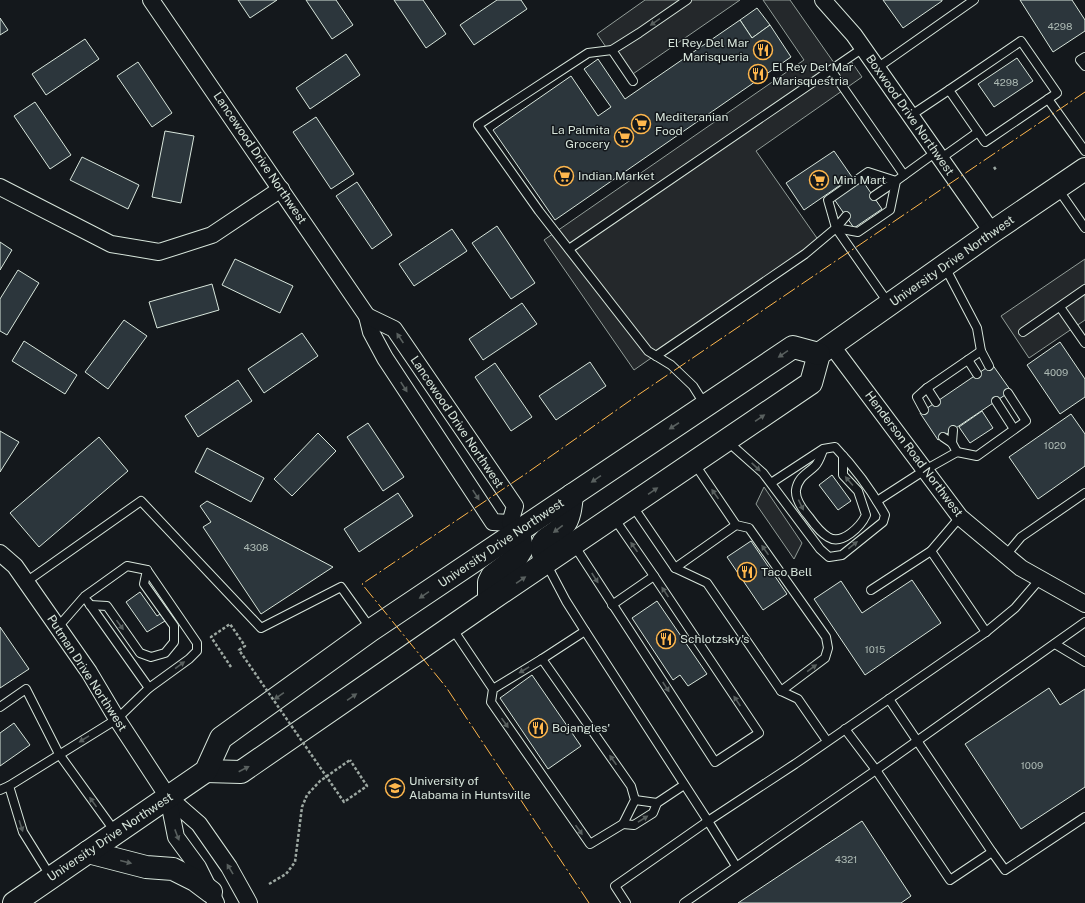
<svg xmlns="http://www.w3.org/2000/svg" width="1085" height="903" font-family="'Public Sans',sans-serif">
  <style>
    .parking { fill: #24282b; stroke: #939e99 }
    .building { fill: #2c363c; stroke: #d8e6dc }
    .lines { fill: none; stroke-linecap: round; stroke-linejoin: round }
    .lane-casing { stroke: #d8e6dc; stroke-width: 10 }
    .street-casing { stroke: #d8e6dc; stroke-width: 18 }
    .highway-casing { stroke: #d8e6dc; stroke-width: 24 }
    .path { stroke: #9da8a2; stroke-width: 2.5; stroke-dasharray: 3 2; stroke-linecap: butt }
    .lane { stroke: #14181c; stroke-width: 8 }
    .street { stroke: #14181c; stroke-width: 16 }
    .highway { stroke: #14181c; stroke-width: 22 }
    .path-bridge { stroke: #9da8a2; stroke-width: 2.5; stroke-dasharray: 3 2; stroke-linecap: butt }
    .power { stroke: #ffb74d; stroke-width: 1; stroke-dasharray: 14 3 2 3; stroke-linecap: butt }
    .oneway { fill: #59605f }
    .labels { text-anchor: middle; stroke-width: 3; stroke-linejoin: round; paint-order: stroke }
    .number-label { font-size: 10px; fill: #adbab4 }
    .poi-label { font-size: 12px; fill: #d8e6dc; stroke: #14181c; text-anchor: start }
    .street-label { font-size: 12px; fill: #d8e6dc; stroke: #14181c }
  </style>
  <rect width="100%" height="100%" fill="#14181c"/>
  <g class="parking">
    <polygon points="645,0 740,0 627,78 597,34"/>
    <polygon points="763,0 790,0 839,70 851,61 862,77 756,151 819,241 634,370 544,240 804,60"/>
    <polygon points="1085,259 1085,320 1029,358 1001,316"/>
    <polygon points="764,487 802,543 794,559 756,504"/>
  </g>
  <g class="building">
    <polygon points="238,0 277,0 250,18"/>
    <polygon points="306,0 336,0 353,25 332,39"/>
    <polygon points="394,0 423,0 446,34 426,48"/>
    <polygon points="497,0 521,0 527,9 474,45 460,25"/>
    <polygon points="883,0 942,0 942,1 903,28"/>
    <polygon points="1020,0 1072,0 1085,20 1085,31 1053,52"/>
    <polygon points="757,8 770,25 752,38 740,20"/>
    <polygon points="0,18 8,30 0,35"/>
    <polygon points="740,20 752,38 770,25 791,57 555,220 493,130 571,76 598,116 611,107 584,69 598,59 625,99"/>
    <polygon points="85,39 99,59 46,95 32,74"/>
    <polygon points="346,54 360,75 310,109 296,88"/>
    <polygon points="1017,58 1033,81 994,107 978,84"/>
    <polygon points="138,62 172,113 152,127 117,76"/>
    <polygon points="35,102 71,155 50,169 14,116"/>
    <polygon points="316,117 354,174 331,189 293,132"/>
    <polygon points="165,131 194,136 181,203 152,197"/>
    <polygon points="834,151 852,177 804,210 786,183"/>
    <polygon points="82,157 139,185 128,209 70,180"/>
    <polygon points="862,180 882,209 854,228 834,199"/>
    <polygon points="357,182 392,235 372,249 336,196"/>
    <polygon points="497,226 535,283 511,299 472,243"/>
    <polygon points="452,229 467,251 414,286 399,264"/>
    <polygon points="0,242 12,250 0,270"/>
    <polygon points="235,259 293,286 280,313 222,285"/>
    <polygon points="18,270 39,283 7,335 0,331 0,299"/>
    <polygon points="212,284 219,310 157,328 149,302"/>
    <polygon points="522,303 537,324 483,360 469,339"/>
    <polygon points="124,320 147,336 108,389 85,372"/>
    <polygon points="302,333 318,356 264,393 248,369"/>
    <polygon points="24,341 77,375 65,394 12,361"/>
    <polygon points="1060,342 1085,379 1085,397 1060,414 1027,365"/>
    <polygon points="590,362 606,386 556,420 539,396"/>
    <polygon points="495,363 532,417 511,431 475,377"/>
    <polygon points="992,364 1011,391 938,440 920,413"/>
    <polygon points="238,380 252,401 198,437 185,416"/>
    <polygon points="982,411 993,428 970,443 959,427"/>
    <polygon points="1071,414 1085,434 1085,466 1038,499 1009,457"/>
    <polygon points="368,423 404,477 383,491 347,437"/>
    <polygon points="0,431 19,442 0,472"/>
    <polygon points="318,433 336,451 292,496 274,479"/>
    <polygon points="99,437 128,471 39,547 10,513"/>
    <polygon points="207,448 264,478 251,502 195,472"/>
    <polygon points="832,475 851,501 838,510 819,485"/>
    <polygon points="398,493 413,516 359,552 344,529"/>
    <polygon points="207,501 333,567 261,614 203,527 211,522 200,506"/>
    <polygon points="751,541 787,594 763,610 727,557"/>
    <polygon points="912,580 941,623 865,675 814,599 841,581 862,613"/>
    <polygon points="140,592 157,616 160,614 165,621 147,632 126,602"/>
    <polygon points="657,601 707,674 688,686 680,675 673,680 632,618"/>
    <polygon points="0,627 29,669 0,688"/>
    <polygon points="532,675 581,746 548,769 500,698"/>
    <polygon points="1049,688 1060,705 1085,689 1085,787 1021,829 965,744"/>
    <polygon points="14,723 30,745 0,766 0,733"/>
    <polygon points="862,821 911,896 901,903 738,903"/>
  </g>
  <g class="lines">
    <defs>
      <g id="lane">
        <polyline points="687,0 639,33 612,50 588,53 478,125 539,211 648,351 671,365 693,386 705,405"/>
        <polygon points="1021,41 1057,93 985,142 949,90"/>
        <polyline points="612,50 633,81"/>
        <polyline points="1085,57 1080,60 1085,66"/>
        <polyline points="877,68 974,0"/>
        <polyline points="831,70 904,175"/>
        <polyline points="1048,99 1085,151"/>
        <polyline points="910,116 949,90"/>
        <polyline points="940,159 978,132"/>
        <polyline points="1058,189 1085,228"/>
        <polyline points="846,216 836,228 828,200 868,172 896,181 874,196"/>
        <polyline points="836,228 858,232 890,210 896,181 936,152"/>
        <polyline points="836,228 889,304"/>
        <polyline points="569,249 863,48"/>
        <polyline points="945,267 977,328 981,351 989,366"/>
        <polyline points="1060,307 1085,343"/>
        <polyline points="1023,332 1085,289"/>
        <polyline points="656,356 805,254 836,228"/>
        <polyline points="968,360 977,374"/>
        <polyline points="927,388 936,402"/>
        <polyline points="996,401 1014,429"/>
        <polyline points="924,410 917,397 927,388 981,351"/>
        <polyline points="943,437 952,443 957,452"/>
        <path d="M727 441 763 473 820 549 829 557 842 555 883 522 885 515C872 491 854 467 835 447L823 449 771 483"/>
        <polyline points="952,443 953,430"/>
        <path d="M823 450C821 455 819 462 815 466 807 474 798 477 796 490 795 499 803 510 809 517 814 524 821 533 828 537 842 546 861 526 866 515L858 491 843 475V456"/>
        <polyline points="694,463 736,525 749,528 826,637 828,648 825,658 781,691"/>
        <polyline points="877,501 925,470 957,452 977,456 1026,421 1008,393"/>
        <polyline points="632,505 675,568 707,583 781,691 798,699 827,741"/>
        <polyline points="960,517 931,551 986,632"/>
        <polyline points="574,545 715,762 759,733 654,576 614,518"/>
        <polyline points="1006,555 1021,537 1085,493"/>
        <polyline points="546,563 566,601 585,631 708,821 795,764 986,632 1015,608 1040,579"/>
        <polyline points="675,568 736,525"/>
        <polyline points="26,582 141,501 261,628 341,587 371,629"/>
        <polyline points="871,590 931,551"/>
        <polyline points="88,602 149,688"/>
        <polyline points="90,605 107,606 140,653 151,657 165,653 174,642 174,626 144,584 147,570"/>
        <polyline points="612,605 654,576"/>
        <polyline points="452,628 493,689 491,702 590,844 623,824 635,800 631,786 542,659 493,689"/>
        <polyline points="1055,644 1085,662"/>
        <polyline points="542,659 585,631"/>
        <polyline points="0,707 26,689 59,754 116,833"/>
        <polyline points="845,729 876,770 950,880 992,852 889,699"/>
        <polyline points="0,790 9,786"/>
        <polyline points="635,800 657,803"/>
        <polyline points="623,824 634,825 653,813 657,803 684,785"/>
        <polyline points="992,852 1005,870 1085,817"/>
        <polyline points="51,877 23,832 9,786 117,719 149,688 189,659 197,651 197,643 147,570 127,566 85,596 58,627"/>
        <polyline points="626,903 615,886 708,821 736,866"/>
        <polyline points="684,903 876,770 1085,622"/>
      </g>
      <g id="street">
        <polyline points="151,0 367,316 371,332 385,358 493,522 510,523"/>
        <polyline points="823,0 854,35 992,232"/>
        <polyline points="0,187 111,244 159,252 212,235 281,189"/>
        <polyline points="367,316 394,329 515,506 510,523 516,532"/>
        <polyline points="832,346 960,517 1021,568 1085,604"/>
        <polyline points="0,553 15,566 89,672 117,719 168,797 199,824 229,867 249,903"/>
        <polyline points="168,797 176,837 198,867 216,903"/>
      </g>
      <g id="highway">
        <path d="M546 562C534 536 550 541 564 525 570 518 571 504 572 495"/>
        <polyline points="489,601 489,582 492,576 517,557 522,549 520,538 517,533"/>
        <polyline points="206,771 241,772 489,601 811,383 819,354 992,232 1085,169"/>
        <polyline points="88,852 146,867 173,869 195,880 211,892"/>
        <polyline points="14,903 206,771 221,738 371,630 793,347 819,354"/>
      </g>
    </defs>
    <use href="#lane" class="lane-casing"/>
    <use href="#street" class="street-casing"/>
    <use href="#highway" class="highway-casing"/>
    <g class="path">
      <polyline points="994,167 996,170"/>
      <polyline points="269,884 286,874 295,862 302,807 307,795 320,781 350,760"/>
    </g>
    <use href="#lane" class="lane"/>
    <use href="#street" class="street"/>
    <use href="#highway" class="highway"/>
    <polyline class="path-bridge" points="231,667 211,637 230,624 245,646 239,650 344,802 367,786 350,760"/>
    <polyline class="power" points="589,903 446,687 362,584 524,475 638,395 1085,92"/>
  </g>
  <defs><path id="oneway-solid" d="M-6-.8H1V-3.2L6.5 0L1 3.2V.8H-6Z"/></defs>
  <g class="oneway">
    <use href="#oneway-solid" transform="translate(655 22) rotate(145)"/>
    <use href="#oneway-solid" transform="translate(400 338) rotate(-124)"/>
    <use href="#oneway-solid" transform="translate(783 354) rotate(146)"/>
    <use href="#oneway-solid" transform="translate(404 387) rotate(57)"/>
    <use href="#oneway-solid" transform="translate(760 418) rotate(-34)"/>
    <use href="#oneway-solid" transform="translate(674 426) rotate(147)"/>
    <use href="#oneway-solid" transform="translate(756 467) rotate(43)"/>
    <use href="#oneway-solid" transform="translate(596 479) rotate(146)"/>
    <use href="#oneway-solid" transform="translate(849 481) rotate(-131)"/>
    <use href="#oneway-solid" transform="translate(653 491) rotate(-34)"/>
    <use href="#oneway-solid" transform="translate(715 494) rotate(-125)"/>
    <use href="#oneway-solid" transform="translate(476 495) rotate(57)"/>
    <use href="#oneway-solid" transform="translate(801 505) rotate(64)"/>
    <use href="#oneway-solid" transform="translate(558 529) rotate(143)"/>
    <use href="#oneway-solid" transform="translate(853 545) rotate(-39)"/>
    <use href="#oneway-solid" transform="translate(634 547) rotate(-125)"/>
    <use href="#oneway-solid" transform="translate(765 550) rotate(-125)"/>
    <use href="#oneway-solid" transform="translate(595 578) rotate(57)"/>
    <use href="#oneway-solid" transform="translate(521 580) rotate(-34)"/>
    <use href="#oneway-solid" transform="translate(665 592) rotate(-124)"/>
    <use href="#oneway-solid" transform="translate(424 595) rotate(146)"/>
    <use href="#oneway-solid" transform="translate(120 625) rotate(54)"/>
    <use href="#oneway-solid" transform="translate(180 665) rotate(-36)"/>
    <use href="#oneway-solid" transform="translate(812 668) rotate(-36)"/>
    <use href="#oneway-solid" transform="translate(524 670) rotate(149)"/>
    <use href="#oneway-solid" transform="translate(666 687) rotate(57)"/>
    <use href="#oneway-solid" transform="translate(279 696) rotate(145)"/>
    <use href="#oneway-solid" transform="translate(352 697) rotate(-34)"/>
    <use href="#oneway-solid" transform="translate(737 701) rotate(-124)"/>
    <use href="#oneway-solid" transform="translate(505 723) rotate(55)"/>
    <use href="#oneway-solid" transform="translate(84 739) rotate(148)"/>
    <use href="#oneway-solid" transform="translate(613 760) rotate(-125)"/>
    <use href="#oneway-solid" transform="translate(244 769) rotate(-27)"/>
    <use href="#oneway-solid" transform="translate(93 802) rotate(-126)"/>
    <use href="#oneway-solid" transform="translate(643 819) rotate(-32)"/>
    <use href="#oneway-solid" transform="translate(21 826) rotate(72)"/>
    <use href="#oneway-solid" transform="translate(579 830) rotate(55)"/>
    <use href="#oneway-solid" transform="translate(177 835) rotate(69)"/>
    <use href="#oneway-solid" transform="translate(126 862) rotate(14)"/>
    <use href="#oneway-solid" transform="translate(230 869) rotate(-121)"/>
  </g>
  <defs>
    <symbol id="restaurant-ring" viewBox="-11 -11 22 22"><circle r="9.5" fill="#14181c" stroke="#ffb74d" stroke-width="1.5"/><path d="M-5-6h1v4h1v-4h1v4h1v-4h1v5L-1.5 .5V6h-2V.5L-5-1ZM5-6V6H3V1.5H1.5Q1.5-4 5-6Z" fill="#ffb74d"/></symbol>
    <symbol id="supermarket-ring" viewBox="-11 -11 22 22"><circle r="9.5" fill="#14181c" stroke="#ffb74d" stroke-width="1.5"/><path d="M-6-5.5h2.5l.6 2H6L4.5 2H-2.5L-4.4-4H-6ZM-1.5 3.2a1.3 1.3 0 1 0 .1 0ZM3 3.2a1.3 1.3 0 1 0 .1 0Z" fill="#ffb74d"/></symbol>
    <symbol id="university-ring" viewBox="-11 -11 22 22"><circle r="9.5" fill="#14181c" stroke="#ffb74d" stroke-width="1.5"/><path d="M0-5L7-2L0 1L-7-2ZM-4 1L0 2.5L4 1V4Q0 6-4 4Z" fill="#ffb74d"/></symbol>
  </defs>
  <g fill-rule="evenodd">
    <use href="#restaurant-ring" x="752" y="39" width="22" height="22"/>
    <use href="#restaurant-ring" x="747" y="63" width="22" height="22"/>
    <use href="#supermarket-ring" x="630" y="113" width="22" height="22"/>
    <use href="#supermarket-ring" x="613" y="126" width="22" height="22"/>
    <use href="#supermarket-ring" x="553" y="165" width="22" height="22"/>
    <use href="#supermarket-ring" x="808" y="169" width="22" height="22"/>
    <use href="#restaurant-ring" x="736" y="561" width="22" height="22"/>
    <use href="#restaurant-ring" x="655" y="628" width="22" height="22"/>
    <use href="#restaurant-ring" x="527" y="717" width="22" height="22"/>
    <use href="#university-ring" x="384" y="777" width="22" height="22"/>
  </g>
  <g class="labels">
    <g class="number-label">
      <text x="1060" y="30">4298</text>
      <text x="1006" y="86">4298</text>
      <text x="1056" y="376">4009</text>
      <text x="1055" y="449">1020</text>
      <text x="256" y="551">4308</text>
      <text x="875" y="653">1015</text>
      <text x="1032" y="769">1009</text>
      <text x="846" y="863">4321</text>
    </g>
    <g class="poi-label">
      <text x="749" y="47" text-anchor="end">El Rey Del Mar<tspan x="749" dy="14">Marisqueria</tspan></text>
      <text x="772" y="71">El Rey Del Mar<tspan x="772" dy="14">Marisquestria</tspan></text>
      <text x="655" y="121">Mediteranian<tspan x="655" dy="14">Food</tspan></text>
      <text x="610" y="134" text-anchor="end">La Palmita<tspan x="610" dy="14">Grocery</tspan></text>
      <text x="578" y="180">Indian Market</text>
      <text x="833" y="184">Mini Mart</text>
      <text x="761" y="576">Taco Bell</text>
      <text x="680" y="643">Schlotzsky's</text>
      <text x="552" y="732">Bojangles'</text>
      <text x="409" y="785">University of<tspan x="409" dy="14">Alabama in Huntsville</tspan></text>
    </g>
    <g class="street-label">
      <text transform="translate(910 115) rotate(55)" y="4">Boxwood Drive Northwest</text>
      <text transform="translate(260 158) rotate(56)" y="4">Lancewood Drive Northwest</text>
      <text transform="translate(952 261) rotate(-35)" y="4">University Drive Northwest</text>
      <text transform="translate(457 422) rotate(56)" y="4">Lancewood Drive Northwest</text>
      <text transform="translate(914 454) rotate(53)" y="4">Henderson Road Northwest</text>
      <text transform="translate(501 543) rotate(-34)" y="4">University Drive Northwest</text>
      <text transform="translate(87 673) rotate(57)" y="4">Putman Drive Northwest</text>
      <text transform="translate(110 837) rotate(-34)" y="4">University Drive Northwest</text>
    </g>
  </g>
</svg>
